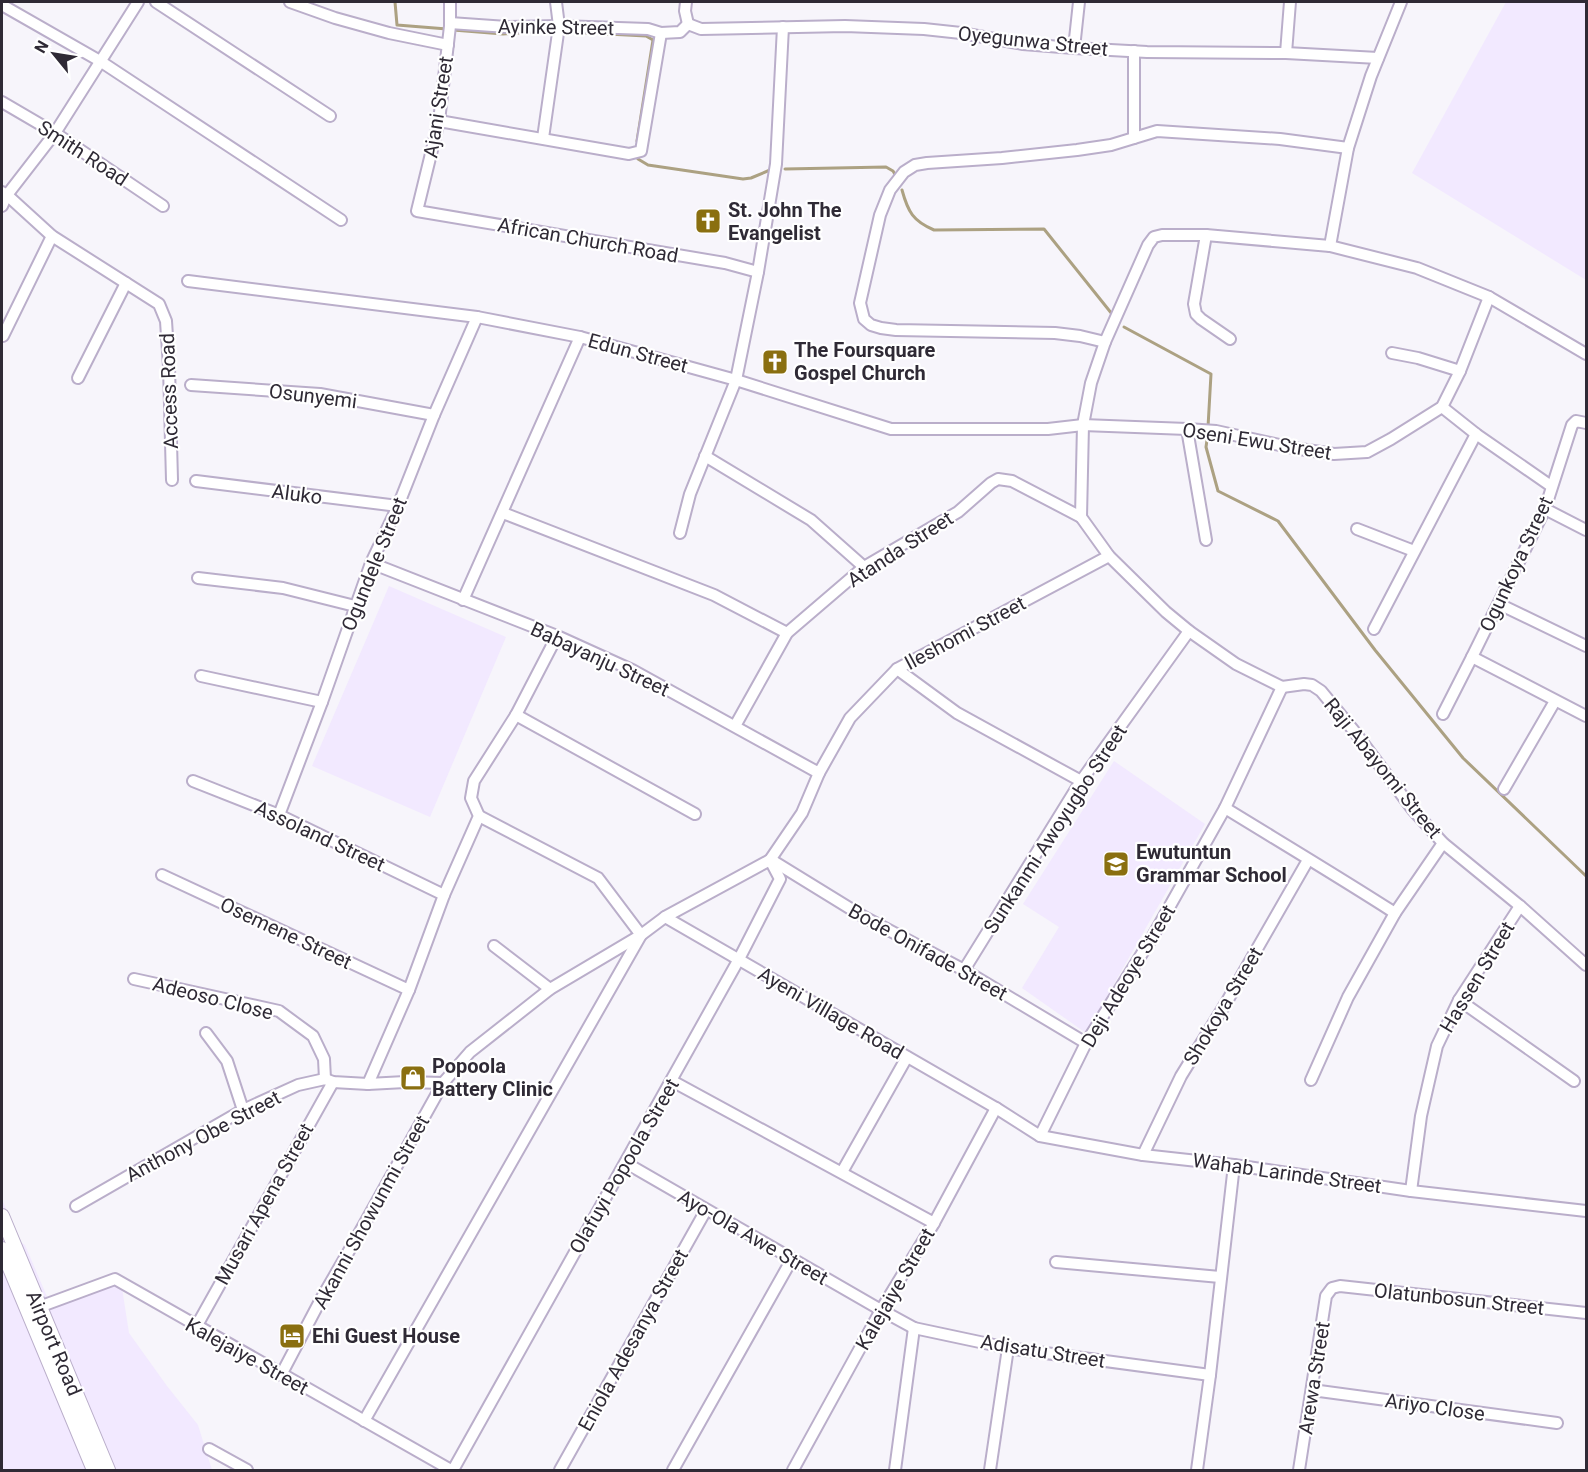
<svg xmlns="http://www.w3.org/2000/svg" width="1588" height="1472" font-family="Roboto,sans-serif">
  <style>
    .built { fill: #f2e9ff }
    .lines { fill: none; stroke-linecap: round; stroke-linejoin: round }
    .stream { stroke: #aca182; stroke-width: 3 }
    .minor-casing { stroke: #baaeca; stroke-width: 14 }
    .major-casing { stroke: #baaeca; stroke-width: 16 }
    .minor { stroke: #fff; stroke-width: 10 }
    .major { stroke: #fff; stroke-width: 14 }
    .labels { text-anchor: middle; stroke-width: 4.5; stroke-linejoin: round; paint-order: stroke }
    .street-label { font-size: 20px; fill: #2f2a35; stroke: #fff }
    .poi-label { font-size: 20px; font-weight: bold; fill: #2f2a35; stroke: #fff; text-anchor: start }
  </style>
  <rect width="100%" height="100%" fill="#f7f5fb"/>
  <g class="built">
    <polygon points="1506,2 1586,2 1586,280 1412,173"/>
    <polygon points="389,586 506,637 430,817 312,766"/>
    <polygon points="1114,761 1205,824 1086,1033 1022,988 1059,927 1023,904"/>
    <polygon points="2,1199 19,1241 25,1245 51,1306 120,1275 129,1333 167,1386 198,1425 212,1470 2,1470"/>
  </g>
  <g class="lines">
    <g class="stream">
      <polyline points="395,2 397,25 447,29"/>
      <polyline points="453,30 503,34 548,31"/>
      <polyline points="569,32 646,36 653,40 637,141"/>
      <polyline points="638,159 648,165 743,179 751,178 770,170"/>
      <polyline points="785,169 886,167 893,171 896,176"/>
      <path d="M902 190C908 212 913 221 934 230L1044 229 1112 314"/>
      <polyline points="1124,327 1211,374 1208,427"/>
      <polyline points="1208,433 1206,447 1218,491 1278,521 1375,650 1463,758 1586,876"/>
    </g>
    <defs>
      <g id="minor">
        <polyline points="156,2 330,116"/>
        <polyline points="290,2 335,18 389,33 448,45"/>
        <polyline points="450,2 450,26 439,121 417,211 725,263 758,272"/>
        <polyline points="686,2 685,11 688,24"/>
        <polyline points="2,5 100,61 341,220"/>
        <polyline points="450,23 507,27 559,26 648,29 661,33 680,32 688,24"/>
        <polyline points="688,24 701,29 845,26 924,29 961,33 1023,44 1074,48 1147,52 1286,53 1378,58"/>
        <polyline points="1074,48 1079,2"/>
        <polyline points="1286,53 1290,2"/>
        <polyline points="2,102 55,133 163,206"/>
        <polyline points="439,121 629,154 641,151 661,33"/>
        <polyline points="543,138 559,26 556,2"/>
        <polyline points="1134,138 1134,51"/>
        <polyline points="2,192 7,195 52,236 159,304 166,321 169,367 172,480"/>
        <polyline points="2,206 7,195 55,133 138,2"/>
        <polyline points="1206,235 1194,304 1196,314 1201,319 1230,339"/>
        <polyline points="1330,246 1348,148 1371,76 1401,2"/>
        <polyline points="188,281 477,317 580,337 736,380 891,429 1048,429 1083,425 1187,429 1216,431 1293,448 1334,454 1367,452 1391,439 1442,407 1460,371 1489,297"/>
        <polyline points="3,336 52,236"/>
        <polyline points="1105,342 1080,336 1055,333 896,330 881,328 871,325 864,319 860,303 880,215 890,190 904,172 915,165 927,163 1002,158 1077,150 1111,145 1157,131 1280,139 1348,148"/>
        <polyline points="1392,353 1418,358 1460,371"/>
        <polyline points="78,378 126,283"/>
        <polyline points="191,385 320,394 434,415"/>
        <polyline points="1442,407 1476,434 1551,486"/>
        <polyline points="1187,429 1206,540"/>
        <polyline points="705,456 811,520 864,567"/>
        <polyline points="196,481 398,506"/>
        <polyline points="1545,509 1586,530"/>
        <polyline points="503,513 714,595 787,633"/>
        <polyline points="1357,529 1414,551"/>
        <polyline points="680,533 690,494 736,380 758,272 776,164 783,27"/>
        <polyline points="371,563 557,636 632,670 819,773"/>
        <polyline points="198,578 283,588 355,606"/>
        <polyline points="463,600 580,337"/>
        <polyline points="1499,604 1586,646"/>
        <polyline points="1374,629 1476,434"/>
        <polyline points="1472,657 1586,716"/>
        <polyline points="897,669 957,713 1081,781"/>
        <polyline points="201,676 322,702"/>
        <polyline points="1282,687 1236,664 1189,631 1166,612 1109,556 1081,517 1083,425 1091,383 1105,342 1148,245 1154,237 1162,235 1206,235 1330,246 1417,268 1489,297 1586,354"/>
        <polyline points="1282,687 1304,684 1312,685 1321,691 1354,731 1413,810 1443,843 1520,906 1586,965"/>
        <polyline points="1443,714 1472,657 1545,509 1572,425 1576,421 1586,423"/>
        <polyline points="516,715 695,814"/>
        <polyline points="735,726 787,633 864,567 958,512 991,483 998,479 1012,481 1081,517"/>
        <polyline points="193,781 279,815 444,895"/>
        <polyline points="1504,789 1555,701"/>
        <path d="M1225 808C1282 843 1339 877 1395 913"/>
        <polyline points="279,815 322,702 371,563 398,506 434,415 477,317"/>
        <polyline points="773,861 864,917 964,970 1086,1043"/>
        <polyline points="162,875 409,990"/>
        <polyline points="665,917 996,1108 1040,1136 1143,1155 1234,1165 1411,1191 1586,1211"/>
        <polyline points="494,946 550,989"/>
        <polyline points="964,970 1081,781 1189,631"/>
        <polyline points="134,979 279,1011 313,1036 324,1059 325,1079"/>
        <polyline points="1459,1000 1574,1081"/>
        <polyline points="206,1033 227,1061 243,1110"/>
        <polyline points="1311,1080 1348,997 1395,913 1443,843"/>
        <polyline points="672,1081 934,1223"/>
        <polyline points="368,1084 409,990 444,895 479,816 471,798 474,781 516,715 557,636"/>
        <polyline points="1040,1136 1086,1043 1153,936 1225,808 1282,687"/>
        <polyline points="1143,1155 1181,1076 1226,1003 1308,860"/>
        <polyline points="626,1163 881,1310 914,1328 1008,1348 1210,1375"/>
        <polyline points="842,1172 907,1057"/>
        <polyline points="1411,1191 1421,1116 1437,1046 1459,1000 1520,906"/>
        <polyline points="76,1206 243,1110 298,1085 325,1079 333,1082 368,1084 405,1082 443,1083"/>
        <polyline points="1056,1262 1220,1277"/>
        <polyline points="39,1307 115,1279 451,1470"/>
        <polyline points="196,1327 333,1082"/>
        <polyline points="281,1375 320,1301 361,1230 443,1083 470,1052 550,989 641,935 665,917 770,860 802,813 819,773 850,718 897,669 1109,556"/>
        <polyline points="1312,1390 1557,1423"/>
        <polyline points="364,1421 641,935 598,878 479,816"/>
        <polyline points="209,1449 247,1470"/>
        <polyline points="453,1470 739,959 780,879 770,860"/>
        <polyline points="560,1470 706,1210"/>
        <polyline points="673,1470 792,1259"/>
        <polyline points="793,1470 881,1310 934,1223 996,1108"/>
        <polyline points="895,1470 914,1328"/>
        <polyline points="990,1470 1008,1348"/>
        <polyline points="1197,1470 1210,1375 1234,1165"/>
        <polyline points="1299,1470 1326,1296 1332,1288 1340,1286 1586,1313"/>
      </g>
      <g id="major">
        <polyline points="2,1216 108,1470"/>
        <polyline points="2,1249 94,1470"/>
      </g>
    </defs>
    <use href="#minor" class="minor-casing"/>
    <use href="#major" class="major-casing"/>
    <use href="#minor" class="minor"/>
    <use href="#major" class="major"/>
  </g>
  <defs>
    <symbol id="church-square" viewBox="-11 -11 22 22"><rect x="-9" y="-9" width="18" height="18" rx="4" fill="#8a6f10" stroke="#fff"/><path d="M-1.2-6h2.4v3.5h3.3v2.4h-3.3V6h-2.4V-.1h-3.3v-2.4h3.3Z" fill="#fff"/></symbol>
    <symbol id="school-square" viewBox="-11 -11 22 22"><rect x="-9" y="-9" width="18" height="18" rx="4" fill="#8a6f10" stroke="#fff"/><path d="M0-5L7-2L0 1L-7-2ZM-4 1L0 2.5L4 1V4Q0 6-4 4Z" fill="#fff"/></symbol>
    <symbol id="shop-square" viewBox="-11 -11 22 22"><rect x="-9" y="-9" width="18" height="18" rx="4" fill="#8a6f10" stroke="#fff"/><path d="M-5-2.5h2.3a2.7 3.5 0 0 1 5.4 0H5L5.5 6h-11ZM-1.5-2.5h3a1.5 2.3 0 0 0-3 0Z" fill="#fff"/></symbol>
    <symbol id="hotel-square" viewBox="-11 -11 22 22"><rect x="-9" y="-9" width="18" height="18" rx="4" fill="#8a6f10" stroke="#fff"/><path d="M-6-4.5h1.5V1H6V5H4.5V3h-9V5H-6ZM-4 0a1.8 1.8 0 1 1 3.6 0ZM.5 0V-2.5h3Q6-2.5 6 0Z" fill="#fff"/></symbol>
  </defs>
  <g fill-rule="evenodd">
    <use href="#church-square" x="693" y="206" width="30" height="30"/>
    <use href="#church-square" x="760" y="347" width="30" height="30"/>
    <use href="#school-square" x="1101" y="849" width="30" height="30"/>
    <use href="#shop-square" x="398" y="1063" width="30" height="30"/>
    <use href="#hotel-square" x="277" y="1321" width="30" height="30"/>
  </g>
  <g class="labels">
    <g class="street-label">
      <text transform="translate(556 27) rotate(1)" y="7">Ayinke Street</text>
      <text transform="translate(1033 41) rotate(6)" y="7">Oyegunwa Street</text>
      <text transform="translate(438 107) rotate(-81)" y="7">Ajani Street</text>
      <text transform="translate(83 153) rotate(33)" y="7">Smith Road</text>
      <text transform="translate(588 240) rotate(10)" y="7">African Church Road</text>
      <text transform="translate(638 353) rotate(15)" y="7">Edun Street</text>
      <text transform="translate(169 391) rotate(-92)" y="7">Access Road</text>
      <text transform="translate(313 396) rotate(7)" y="7">Osunyemi</text>
      <text transform="translate(1257 441) rotate(9)" y="7">Oseni Ewu Street</text>
      <text transform="translate(297 494) rotate(7)" y="7">Aluko</text>
      <text transform="translate(900 549) rotate(-33)" y="7">Atanda Street</text>
      <text transform="translate(374 564) rotate(-68)" y="7">Ogundele Street</text>
      <text transform="translate(1516 564) rotate(-65)" y="7">Ogunkoya Street</text>
      <text transform="translate(965 633) rotate(-28)" y="7">Ileshomi Street</text>
      <text transform="translate(600 659) rotate(25)" y="7">Babayanju Street</text>
      <text transform="translate(1383 768) rotate(51)" y="7">Raji Abayomi Street</text>
      <text transform="translate(1055 829) rotate(-57)" y="7">Sunkanmi Awoyugbo Street</text>
      <text transform="translate(320 836) rotate(25)" y="7">Assoland Street</text>
      <text transform="translate(286 933) rotate(25)" y="7">Osemene Street</text>
      <text transform="translate(928 952) rotate(29)" y="7">Bode Onifade Street</text>
      <text transform="translate(1128 976) rotate(-59)" y="7">Deji Adeoye Street</text>
      <text transform="translate(1477 977) rotate(-59)" y="7">Hassen Street</text>
      <text transform="translate(213 998) rotate(14)" y="7">Adeoso Close</text>
      <text transform="translate(1223 1006) rotate(-59)" y="7">Shokoya Street</text>
      <text transform="translate(831 1013) rotate(30)" y="7">Ayeni Village Road</text>
      <text transform="translate(203 1136) rotate(-28)" y="7">Anthony Obe Street</text>
      <text transform="translate(624 1166) rotate(-60)" y="7">Olafuyi Popoola Street</text>
      <text transform="translate(1287 1173) rotate(8)" y="7">Wahab Larinde Street</text>
      <text transform="translate(264 1204) rotate(-61)" y="7">Musari Apena Street</text>
      <text transform="translate(371 1212) rotate(-61)" y="7">Akanni Showunmi Street</text>
      <text transform="translate(753 1237) rotate(30)" y="7">Ayo-Ola Awe Street</text>
      <text transform="translate(895 1289) rotate(-60)" y="7">Kalejaiye Street</text>
      <text transform="translate(1459 1299) rotate(6)" y="7">Olatunbosun Street</text>
      <text transform="translate(633 1340) rotate(-61)" y="7">Eniola Adesanya Street</text>
      <text transform="translate(54 1343) rotate(67)" y="7">Airport Road</text>
      <text transform="translate(1043 1351) rotate(9)" y="7">Adisatu Street</text>
      <text transform="translate(247 1356) rotate(29)" y="7">Kalejaiye Street</text>
      <text transform="translate(1314 1378) rotate(-81)" y="7">Arewa Street</text>
      <text transform="translate(1435 1407) rotate(8)" y="7">Ariyo Close</text>
    </g>
    <g class="poi-label">
      <text x="728" y="217">St. John The<tspan x="728" dy="23">Evangelist</tspan></text>
      <text x="794" y="357">The Foursquare<tspan x="794" dy="23">Gospel Church</tspan></text>
      <text x="1136" y="859">Ewutuntun<tspan x="1136" dy="23">Grammar School</tspan></text>
      <text x="432" y="1073">Popoola<tspan x="432" dy="23">Battery Clinic</tspan></text>
      <text x="312" y="1343">Ehi Guest House</text>
    </g>
  </g>
  <rect width="1588" height="1472" fill="none" stroke="#2f2a35" stroke-width="6"/>
  <g transform="translate(54 54) rotate(300)" stroke="#ffffff" stroke-width="4.5" paint-order="stroke">
  <path d="M0-4.5L10 22L0 15L-10 22Z" fill="#2f2a35"/>
  <text y="-9" font-size="16" font-weight="bold" text-anchor="middle" fill="#2f2a35">N</text>
  </g>
</svg>
